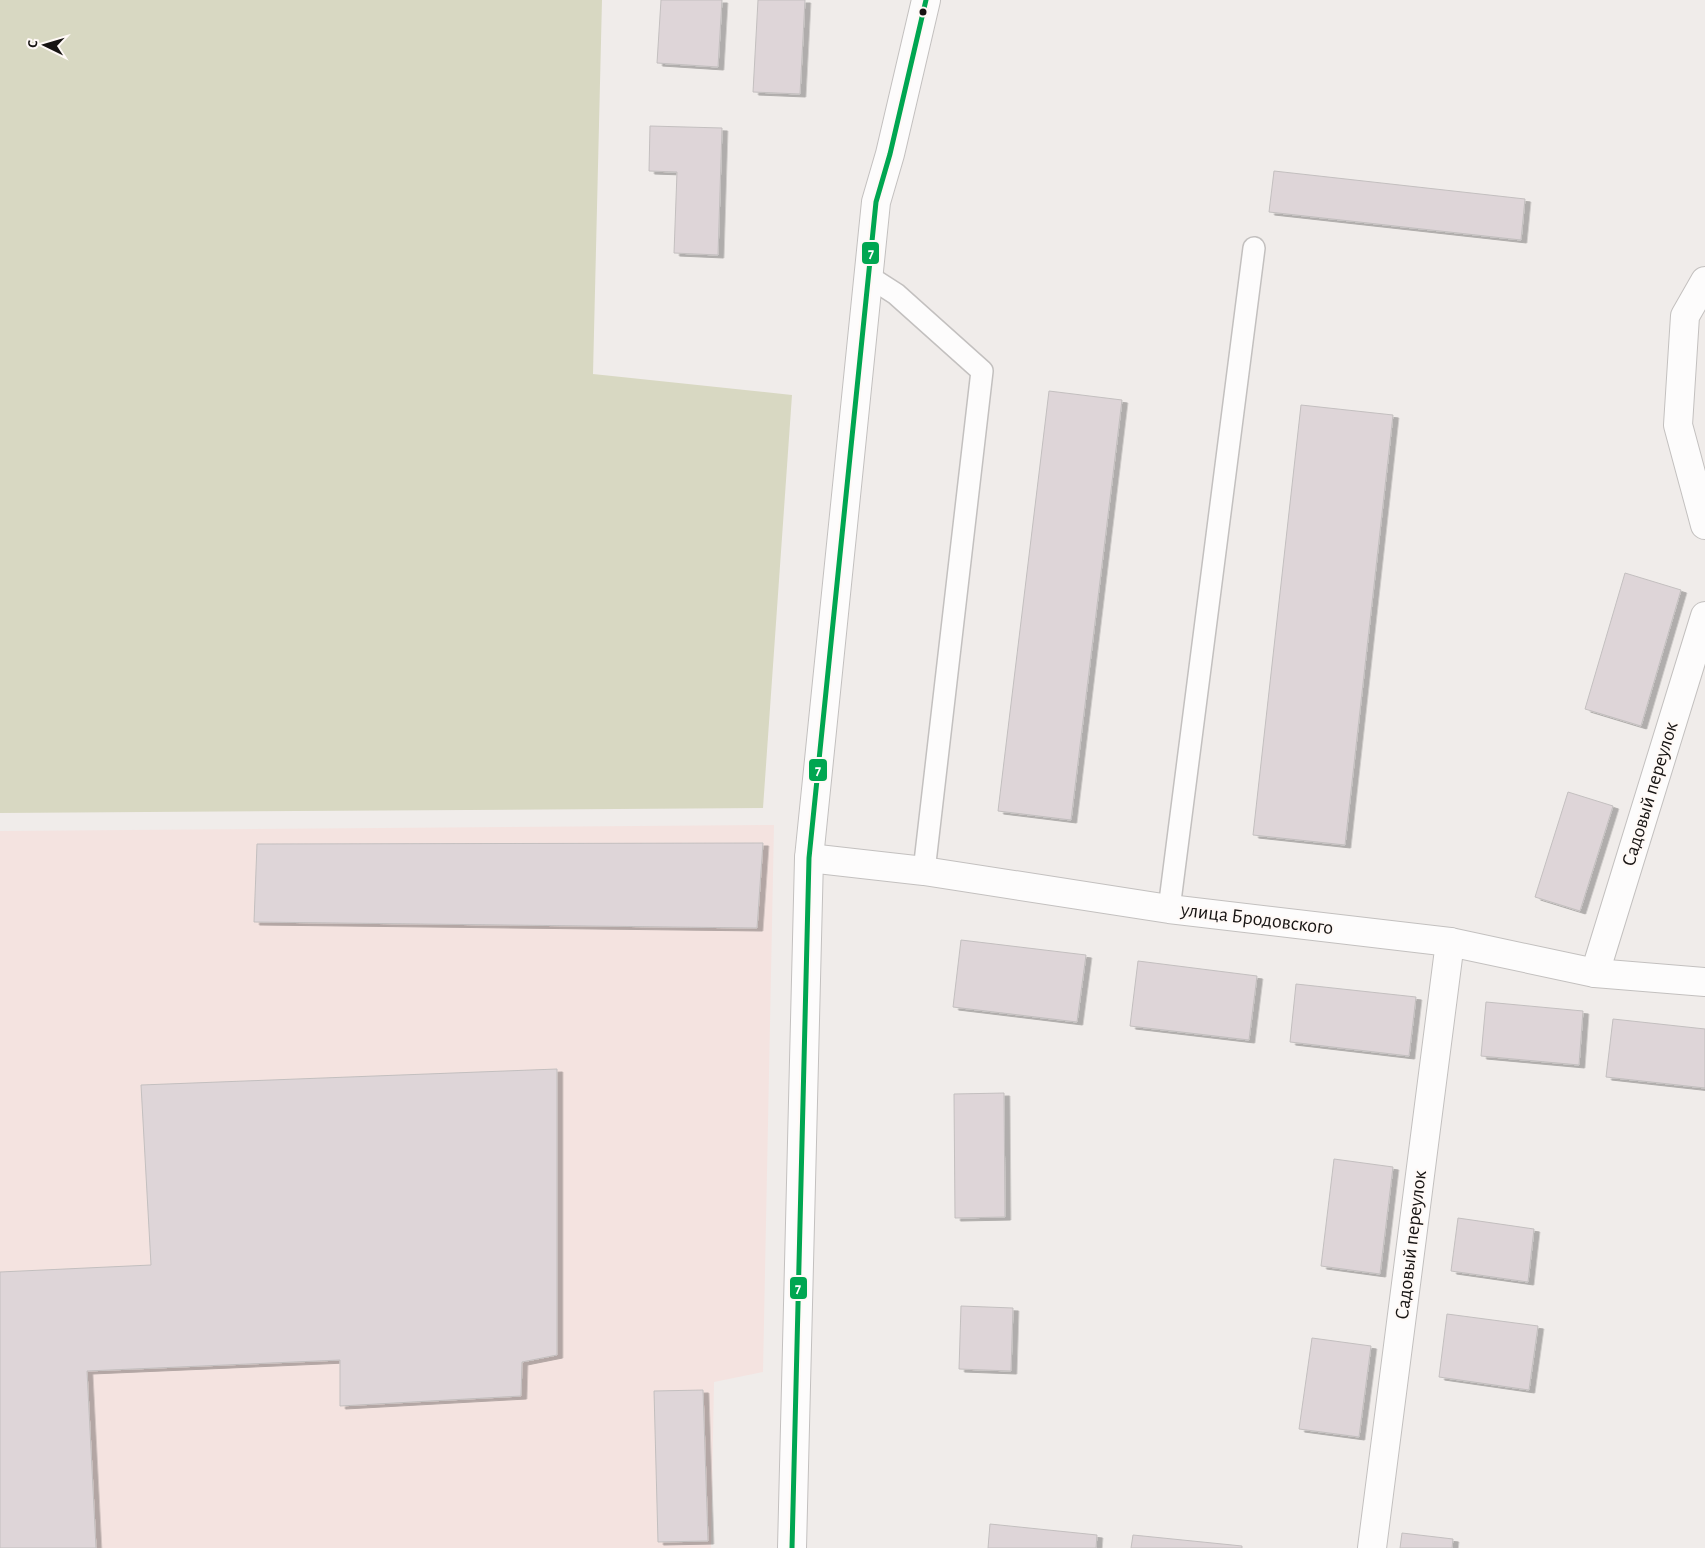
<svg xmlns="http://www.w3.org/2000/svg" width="1705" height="1548" viewBox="0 0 1705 1548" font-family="'Alegreya Sans',sans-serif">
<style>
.industrial{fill:#f4e3e0}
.green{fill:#d8d8c2}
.building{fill:#ded5d8;stroke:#c3bfbf;filter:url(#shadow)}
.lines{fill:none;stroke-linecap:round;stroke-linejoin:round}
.lane-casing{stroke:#c3c0bf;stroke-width:24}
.street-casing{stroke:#c3c0bf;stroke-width:30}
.lane{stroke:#fdfcfc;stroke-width:21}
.street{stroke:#fdfcfc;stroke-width:28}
.bus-1-casing{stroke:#fff9f6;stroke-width:9}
.bus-1{stroke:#00a651;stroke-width:5}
.bus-dot{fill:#171413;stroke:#fff9f6;stroke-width:2}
.labels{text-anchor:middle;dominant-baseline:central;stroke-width:4;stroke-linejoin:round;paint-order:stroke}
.street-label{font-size:20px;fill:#171413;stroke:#fff9f6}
.line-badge{stroke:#fff9f6;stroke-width:2}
.badge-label{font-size:14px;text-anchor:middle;font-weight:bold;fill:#fff}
</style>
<defs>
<filter id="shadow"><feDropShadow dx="5.5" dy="3" stdDeviation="0" flood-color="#0004"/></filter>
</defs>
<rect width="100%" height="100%" fill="#f0ecea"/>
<path class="industrial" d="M774 825 763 1372 714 1382 711 1548H0V831Z"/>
<path class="green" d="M0 0H602L593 374 792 395 763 808 0 813Z"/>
<g class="building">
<path d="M661 0H722L718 67 657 63Z"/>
<path d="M758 0H805L800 94 753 92Z"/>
<path d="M650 126 722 128 718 255 674 253 677 172 649 171Z"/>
<path d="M1274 171 1525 199 1521 240 1269 212Z"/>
<path d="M1049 391 1122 400 1071 820 998 811Z"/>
<path d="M1301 405 1393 415 1345 845 1253 835Z"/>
<path d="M1625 573 1681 590 1641 726 1585 709Z"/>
<path d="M1568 792 1613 806 1580 911 1535 897Z"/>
<path d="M763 843 757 928 254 922 257 844Z"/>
<path d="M961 940 1086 955 1077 1022 953 1007Z"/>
<path d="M1138 961 1257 976 1249 1040 1130 1026Z"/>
<path d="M1296 984 1416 997 1409 1056 1290 1042Z"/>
<path d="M1486 1002 1583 1011 1579 1065 1481 1056Z"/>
<path d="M1613 1019 1705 1029V1088L1606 1077Z"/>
<path d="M557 1069V1355L522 1362 521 1396 340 1406V1360L87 1371 96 1548H0V1272L151 1265 141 1085Z"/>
<path d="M1004 1093 1005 1217 955 1218 954 1094Z"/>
<path d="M1334 1159 1393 1167 1380 1274 1321 1266Z"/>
<path d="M1458 1218 1534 1229 1528 1282 1451 1271Z"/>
<path d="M961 1306 1013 1308 1011 1371 959 1369Z"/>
<path d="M1447 1314 1538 1326 1529 1390 1439 1377Z"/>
<path d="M1312 1338 1371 1346 1359 1437 1299 1429Z"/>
<path d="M703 1390 708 1541 658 1542 654 1391Z"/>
<path d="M990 1524 1097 1535 1096 1548H988Z"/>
<path d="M1402 1533 1453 1539 1452 1548H1400Z"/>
<path d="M1133 1535 1242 1546V1548H1131Z"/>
</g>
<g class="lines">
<g class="lane-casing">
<g id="lane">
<path d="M868 276 896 294 982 371 924 871"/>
<path d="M1169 909 1254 248"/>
</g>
</g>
<g class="street-casing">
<g id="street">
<path d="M1705 281 1685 316 1678 425 1705 525"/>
<path d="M809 858 924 871 1169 909 1450 942 1595 973 1705 982"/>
<path d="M1595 973 1705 616"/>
<path d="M792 1548 809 858 876 202 890 154 926 0"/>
<path d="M1372 1548 1450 942"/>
</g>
</g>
<use href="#lane" class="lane"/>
<use href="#street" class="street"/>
<g class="bus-1-casing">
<path id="bus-1" d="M792 1548 809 858 876 202 890 154 926 0"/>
</g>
<use href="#bus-1" class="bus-1"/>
</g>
<circle class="bus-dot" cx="923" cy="12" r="4.5"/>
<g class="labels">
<g class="street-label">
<text transform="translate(1650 794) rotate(-73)">Садовый переулок</text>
<text transform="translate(1257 919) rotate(7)">улица Бродовского</text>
<text transform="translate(1411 1245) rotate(-83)">Садовый переулок</text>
</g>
</g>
<g class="line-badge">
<rect x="861" y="241" width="19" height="24" rx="5" fill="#00a651"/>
<rect x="808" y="758" width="20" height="24" rx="5" fill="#00a651"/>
<rect x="789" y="1276" width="19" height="24" rx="5" fill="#00a651"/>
</g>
<g class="badge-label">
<text x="871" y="258">7</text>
<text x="818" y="775">7</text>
<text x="798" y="1293">7</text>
</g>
<g transform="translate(45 45) rotate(275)" stroke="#fff9f6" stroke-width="4" paint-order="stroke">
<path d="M0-4L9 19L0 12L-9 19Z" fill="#171413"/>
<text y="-8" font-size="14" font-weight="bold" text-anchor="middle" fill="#171413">С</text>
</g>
</svg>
